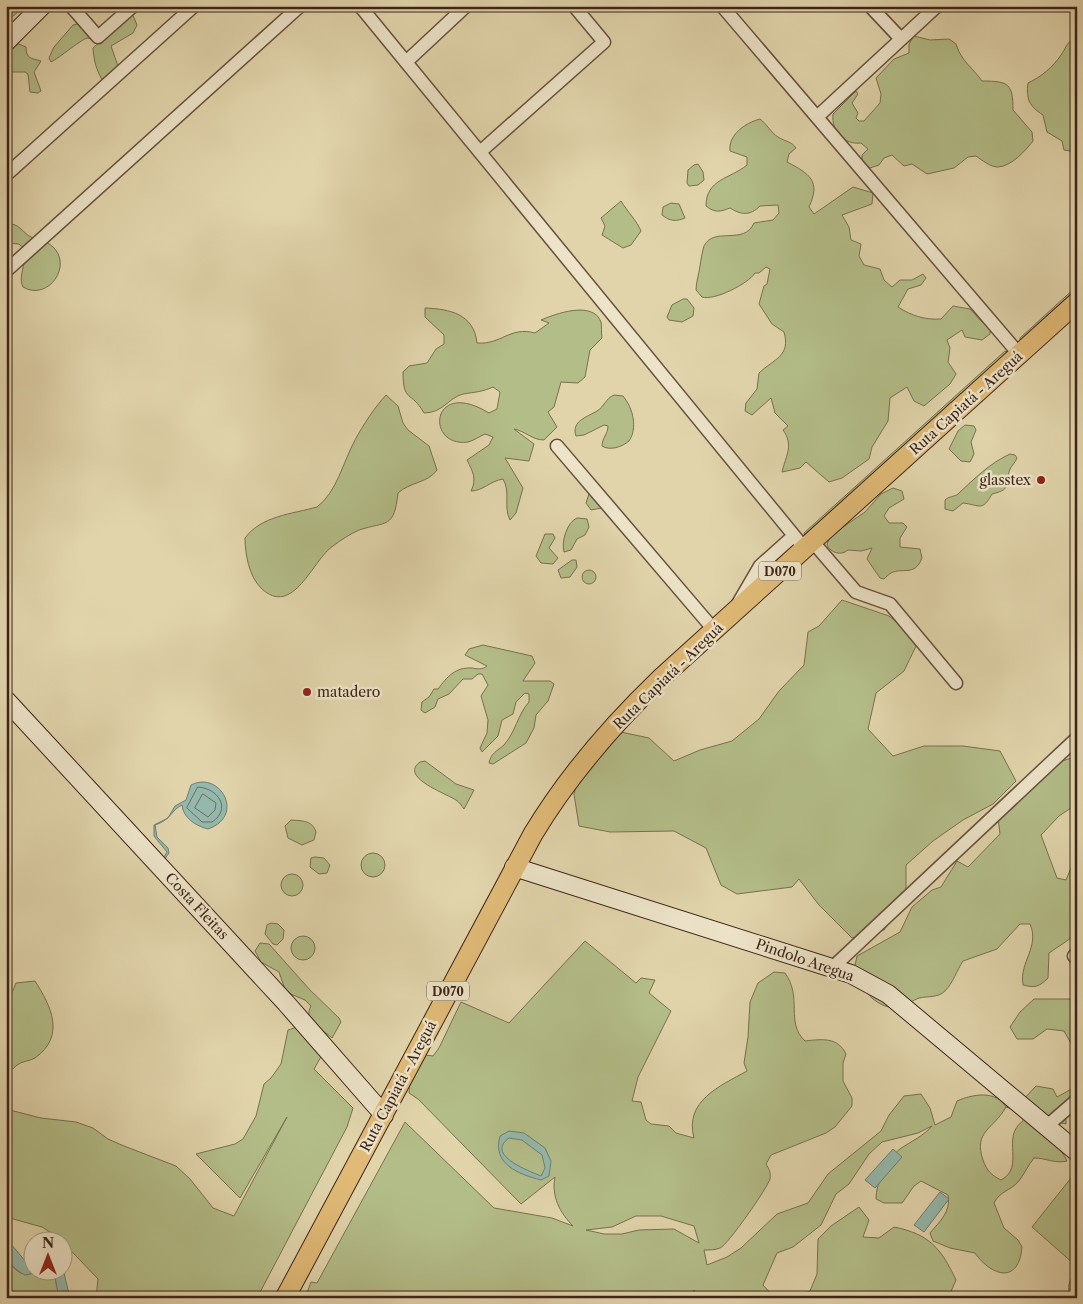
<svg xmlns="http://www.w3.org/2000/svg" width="1083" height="1304" viewBox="0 0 1083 1304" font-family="'Libre Caslon Text',serif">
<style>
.green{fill:#b3bd88;stroke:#787050;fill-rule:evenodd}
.water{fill:#94b8ab;stroke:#717d70;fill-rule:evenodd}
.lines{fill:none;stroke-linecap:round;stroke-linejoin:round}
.shore{stroke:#686e62;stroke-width:1}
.minor-casing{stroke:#66503d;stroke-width:15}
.secondary-casing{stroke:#3d2418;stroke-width:20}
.primary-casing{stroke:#3d2418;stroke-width:21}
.minor{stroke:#ece3c8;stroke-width:12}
.secondary{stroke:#ece3c8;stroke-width:18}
.primary{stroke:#e0ba76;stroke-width:19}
.poi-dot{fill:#8f2418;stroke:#ece3c8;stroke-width:2}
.labels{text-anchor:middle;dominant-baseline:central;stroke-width:5;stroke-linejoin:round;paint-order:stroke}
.shield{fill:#ece3c8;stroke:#725d4d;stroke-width:1}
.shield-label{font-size:12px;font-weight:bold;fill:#3d2418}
.street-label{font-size:14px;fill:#3d2418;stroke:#ece3c8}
.poi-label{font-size:14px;fill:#3d2418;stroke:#ece3c8;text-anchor:end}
</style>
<rect width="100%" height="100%" fill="#e1d4ab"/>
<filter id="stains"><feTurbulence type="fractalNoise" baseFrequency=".004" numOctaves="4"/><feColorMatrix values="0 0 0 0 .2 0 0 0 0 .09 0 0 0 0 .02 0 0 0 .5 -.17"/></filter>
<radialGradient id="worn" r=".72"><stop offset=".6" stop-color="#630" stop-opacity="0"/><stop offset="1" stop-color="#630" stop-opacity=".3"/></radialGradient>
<g class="green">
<path d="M6 6H25L6 22Z"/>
<path d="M132 13 137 25 133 33 111 46 119 69 102 80C96 68 94 62 93 48Z"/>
<path d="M77 24 95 41C93 40 90 38 88 38 84 37 58 59 51 62L49 58 54 47 73 25Z"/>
<path d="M914 36 930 40 949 39 956 44C961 61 973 68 982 81 1009 81 1013 84 1013 110L1032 132 1033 141C1025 151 1012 166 998 167 990 167 982 160 976 156L968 157 954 168 927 174 912 164 904 166 892 155 884 158 879 165 870 168 862 164V155L868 149 861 143C845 145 831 132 833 114L856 91 858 94 852 103 858 113 856 118 859 121H864L880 103 881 94 876 78 894 59 909 53V44Z"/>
<path d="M1073 39H1077V152L1064 150 1062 141 1047 132 1043 115C1029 106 1026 99 1028 83 1041 77 1053 67 1061 55 1066 48 1066 44 1073 39Z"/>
<path d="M19 44 26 47C26 59 31 58 41 61L34 72 41 91 38 93 30 92 28 74 25 72H6C6 60 6 49 19 44Z"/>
<path d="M760 119C767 124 771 133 778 137 786 142 791 141 796 148L789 154 787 162C810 174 821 181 809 207L814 214 853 187 873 193 872 204 842 215 849 227 851 240 861 244 859 256 864 265 880 269 884 280 892 287 900 280H912L923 274 926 278 921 285 908 289 898 307C912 316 925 320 941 319L953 306 970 309 982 322 991 326 990 334 982 340 965 337 962 330 947 340 950 348 948 362 956 374 950 384 924 406 914 401 907 387 890 398 888 421 872 447 869 459 842 478 829 482 806 462 800 468 782 472C786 455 794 445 783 430L788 426 775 413 771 398 752 415 745 411 746 403 757 389 759 373C774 359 791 356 784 332L772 324 759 304 764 286 767 284 770 269 766 267 759 273H755C748 284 714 301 702 297L696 290C696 282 699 274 700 266 701 260 702 252 704 246 714 226 744 246 754 223L773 220 779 213 778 205 760 206C750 216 741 215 730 208 720 212 715 213 706 206 706 179 730 179 747 165V157L730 151C728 135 745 123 760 119Z"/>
<path d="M698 164 703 172 704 180 698 185 689 186 687 183 688 170 694 165Z"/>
<path d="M621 201C627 211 637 221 641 231L631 245 623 248 602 235 605 226 601 218Z"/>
<path d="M671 203 679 204 685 218C675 222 670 221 662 215L663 207Z"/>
<path d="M12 224C21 226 23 233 31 237 38 240 46 241 52 246 74 265 48 302 23 287 16 273 33 257 19 244L6 243V225Z"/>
<path d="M1077 286V292L1020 341V338Z"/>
<path d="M683 299H687L694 308 693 316 682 322 669 320 667 317 672 305Z"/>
<path d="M425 308C450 309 474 314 477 343 501 345 510 326 535 333L549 323 541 320C555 314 593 300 601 322 602 326 601 333 602 338L590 350 585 377 578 383 561 382 554 407 548 412 557 427 544 440C532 440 525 431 514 429L534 444 529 461 505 458 523 488 516 513 510 520C503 506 511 492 503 479 490 481 483 491 471 491 477 479 473 472 467 460L489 445 493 437 485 434C480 436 473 441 468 442 425 448 430 377 489 413L497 409 500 392 493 387C482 392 475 392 463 394 448 398 443 413 424 413 411 390 403 403 403 372L409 366 427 363 436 349 444 344V335L425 317Z"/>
<path d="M1005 351 1008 352 805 537 804 533Z"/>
<path d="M386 395 398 406 403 423 408 430 429 446 437 470C428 483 410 482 398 493 394 529 387 521 359 530 350 534 341 540 333 546 313 559 293 619 261 588 249 576 245 554 245 538 261 516 292 514 317 507 337 492 343 462 355 440 363 425 375 407 386 395Z"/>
<path d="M614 395 623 396C633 408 638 428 629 441 622 447 610 451 602 446 602 438 608 434 608 426L604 425 584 435 576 436C571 421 587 417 597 411 604 407 606 398 614 395Z"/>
<path d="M965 425 974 426 976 430 971 442 974 454 970 462 961 461 949 449 958 431Z"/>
<path d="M1010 454 1015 455 1017 458C1015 463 1012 465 1010 469 1004 483 1014 489 992 494 982 512 980 505 963 503L953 511 945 509V500C949 496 954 497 958 494 974 479 990 463 1010 454Z"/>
<path d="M893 488 902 491 904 499 889 508 884 516 889 523H903L907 527 900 538V547L920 549 922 558C915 577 902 567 891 573 888 575 886 577 884 579L880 578 867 559 872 548 861 551 848 550C841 556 831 553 827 545L830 536 865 512 881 494Z"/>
<path d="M590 491C603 493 610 500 618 510L617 514 610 517 607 514V507L591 510 586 503Z"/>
<path d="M577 518 587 519 589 527 585 535 577 539 571 550 564 552C561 542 567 522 577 518Z"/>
<path d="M545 534H553L555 538 549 548 558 558 553 564 541 563 536 556Z"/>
<path d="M572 560H576L577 567 570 577 561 578 558 570Z"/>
<circle cx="589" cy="577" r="7"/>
<path d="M842 600 889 616 919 640 904 671 876 693 868 729 893 756 924 746H963L1000 751 1016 781 993 804 963 820 933 841 906 865V900L884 930 852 938 819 905 799 879 792 887 737 894 721 885 706 848 674 831 610 832 579 826 574 794 582 762 616 731 649 738 674 761 700 750 732 741 759 719 779 691 804 665 808 632 819 626Z"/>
<path d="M483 645 532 656 535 663 523 681H550L554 684 548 701 536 715 534 728 526 743 493 764 489 763C491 753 497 751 504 745 515 733 518 714 529 702V694L525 693 516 702 513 714 502 720 498 736 482 752 480 748 487 733 488 720 481 696 488 685 482 674H478L472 679H463L449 694 438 699 435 707 425 713 421 710 422 702 429 697 434 689H438C447 677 455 667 472 668 478 669 482 670 487 666L465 655 469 649Z"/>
<path d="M1077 756V804L1059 816 1041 835 1057 878 1066 880 1077 854V934L1049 953 1048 978C1039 987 1035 988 1023 985 1019 962 1040 947 1030 924H1020L997 949 963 961C957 970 953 983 945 991 938 998 928 996 919 998 912 1000 908 1006 902 1007 879 1012 864 991 853 975L857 956 900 932 912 907 932 890 941 887 957 861 968 867 1000 834 998 817 1048 766Z"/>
<path d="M425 761 456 784 474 790 464 809C462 806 459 802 456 800 445 793 399 777 420 762Z"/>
<path d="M291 820C302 821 312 820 316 832L314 840 302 845 288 838 285 826Z"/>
<circle cx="373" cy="865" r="12"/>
<path d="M315 857 324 858 330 865 327 873 319 874 310 867 311 858Z"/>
<circle cx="292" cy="885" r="11"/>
<path d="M271 923 278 924 284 930 283 939 277 945 273 944 265 934 267 925Z"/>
<circle cx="303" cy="948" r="12"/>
<path d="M585 941 636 983 641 978 655 980 649 993 671 1011 638 1077 632 1101 641 1102 646 1120 651 1124 669 1126 676 1133 694 1138C684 1101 720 1086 747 1071L744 1063 748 1037 750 1002 758 983 774 972 785 973C803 998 785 1022 805 1041 822 1039 838 1037 846 1054L843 1063V1081L852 1098V1106L835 1127 826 1133 771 1155 766 1164C769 1169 771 1172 770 1179 768 1187 727 1246 720 1248 716 1250 709 1250 704 1250L707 1265 727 1257 741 1248 777 1214 808 1203 828 1174 881 1131 889 1115 904 1096 921 1094 930 1108 935 1125 951 1117 957 1101C973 1094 996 1090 1006 1107L1022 1101 1036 1086 1053 1089 1057 1097 1077 1086V1101L1066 1107V1124L1050 1120 1039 1127C1048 1139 1062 1149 1067 1161 1054 1164 1047 1158 1034 1158 1028 1165 1024 1175 1018 1182 1010 1191 1000 1191 994 1203L1004 1228 1018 1240 1022 1247C1019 1284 992 1277 975 1253L950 1248 933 1241 930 1233C940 1221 951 1212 948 1195L921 1181 914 1186 902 1203H884L876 1199C876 1183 887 1158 900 1149 910 1142 925 1135 932 1126L918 1133 882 1142 869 1154 849 1184 836 1194 821 1225 793 1247 777 1253 763 1285 774 1297H793L810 1291 817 1274 818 1239 831 1226 859 1207 869 1220 863 1237 879 1238 894 1227C929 1234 941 1248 956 1280L949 1296 945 1298H696L694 1290 691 1298H305L311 1282 317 1283 405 1122 494 1208 552 1218 573 1226C560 1213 551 1196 555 1177L521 1204 418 1099 409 1093C409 1078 418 1068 425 1055L433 1056 439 1048 461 1002 509 1023ZM1006 1107 1024 1113 1023 1121C1000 1137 1026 1167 1001 1180 991 1175 987 1171 983 1160 973 1131 994 1129 1006 1107ZM636 1216H661L694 1226 699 1243 674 1229 639 1230 622 1234H604L586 1230 612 1227Z"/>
<path d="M260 943 269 944 310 990 339 1018 341 1022 332 1038C324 1030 302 1021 311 1006L305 1000 286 992 279 972 261 962 255 951Z"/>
<path d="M35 981C51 1006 66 1036 35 1058 30 1061 22 1061 17 1065 13 1068 10 1073 6 1077L7 1005 16 983Z"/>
<path d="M1034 999H1077V1045H1072L1064 1031 1047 1029 1033 1039H1017L1010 1027 1020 1012Z"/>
<path d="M297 1027 326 1048 314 1069 353 1108 347 1127 257 1298H96L98 1279 58 1237 42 1227 6 1217V1109L41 1118 76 1122 93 1128 108 1139 124 1146 176 1166 190 1179 213 1208 234 1216 287 1117 240 1198 196 1154 235 1144 243 1139 256 1116 264 1084 271 1078 281 1064 288 1030Z"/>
<path d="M1075 1173 1077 1298H1071C1067 1287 1068 1282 1075 1273L1074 1264 1032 1227Z"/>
<path d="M6 1258C23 1282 26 1272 50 1272L55 1277 59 1298H6Z"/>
</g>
<g class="water">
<path d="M14 695 164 857 167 852 154 836V825L168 818 175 806 186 800 191 785C220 770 246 816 208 829 196 826 183 818 182 805 171 810 171 820 155 825L157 837 168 848 169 853 164 860 12 697Z"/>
<path d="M509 1131 524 1133 545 1148 551 1161 549 1176 541 1180C518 1174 492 1164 500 1136ZM509 1138 522 1140 542 1155 545 1168 541 1176C529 1171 485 1155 509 1138Z"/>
<path d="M893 1149 902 1157 875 1188 865 1180Z"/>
<path d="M940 1192 949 1199 924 1232 914 1225Z"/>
<path d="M6 1238 26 1262 32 1261V1272H40L25 1275C8 1266 6 1257 6 1238Z"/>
<path d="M63 1269 70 1298H59L55 1277 50 1272H62Z"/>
</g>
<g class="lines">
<g class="shore">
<path d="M198 787C218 788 232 809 212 822H202L187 808Z"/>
<path d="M203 794 216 803 215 810 208 817 195 808Z"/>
</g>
<g class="minor-casing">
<g id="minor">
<path d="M71 6 98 37 133 6"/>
<path d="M360 6 805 549"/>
<path d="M722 6 1019 354"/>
<path d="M870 6 901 39"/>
<path d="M406 62 466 6"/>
<path d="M817 117 937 6"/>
<path d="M480 152 604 42 574 6"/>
<path d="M6 175 194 6"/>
<path d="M6 271 300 6"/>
<path d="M557 446 715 631"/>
<path d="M813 542 856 592 890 604 956 683"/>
<path d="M739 602 760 566 789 540"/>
<path d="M1077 953 1074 956 1077 959"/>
<path d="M833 967 1077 738"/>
<path d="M1047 1126 1077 1100"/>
</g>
</g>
<g class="secondary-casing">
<g id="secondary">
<path d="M6 42 42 6"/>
<path d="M6 700 286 1003 384 1115"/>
<path d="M514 867 851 974 888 994 1077 1152"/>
</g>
</g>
<g class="primary-casing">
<path id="primary" d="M285 1298 533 834C568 776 612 725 661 678L1077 302"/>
</g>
<use href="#minor" class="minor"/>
<use href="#secondary" class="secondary"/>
<use href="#primary" class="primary"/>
</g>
<g class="poi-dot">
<circle cx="1041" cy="480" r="5"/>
<circle cx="307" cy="692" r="5"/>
</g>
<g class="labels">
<g class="shield">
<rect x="759" y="561.5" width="42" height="19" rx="4"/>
<rect x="427" y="981.5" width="42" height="19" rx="4"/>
</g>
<g class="shield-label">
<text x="780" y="571">D070</text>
<text x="448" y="991">D070</text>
</g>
<g class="street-label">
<text transform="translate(966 403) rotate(-42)">Ruta Capiatá - Areguá</text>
<text transform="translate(668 676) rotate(-44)">Ruta Capiatá - Areguá</text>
<text transform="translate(197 906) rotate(47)">Costa Fleitas</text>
<text transform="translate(805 960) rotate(19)">Pindolo Aregua</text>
<text transform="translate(398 1086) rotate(-62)">Ruta Capiatá - Areguá</text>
</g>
<g class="poi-label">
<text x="1031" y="480">glasstex</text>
<text x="317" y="692" text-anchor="start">matadero</text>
</g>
</g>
<rect width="1083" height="1304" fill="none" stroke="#e1d4ab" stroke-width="25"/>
<rect x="8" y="8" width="1068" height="1289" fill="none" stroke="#3d2418" stroke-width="2.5"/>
<rect x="12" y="12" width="1058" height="1279" fill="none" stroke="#3d2418"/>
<g transform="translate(48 1256)"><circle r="24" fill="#ece3c8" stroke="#a69782"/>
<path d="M0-4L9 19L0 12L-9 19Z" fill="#8f2418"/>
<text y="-8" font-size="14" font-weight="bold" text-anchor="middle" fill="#3d2418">N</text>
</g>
<rect width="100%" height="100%" filter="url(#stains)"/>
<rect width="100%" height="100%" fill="url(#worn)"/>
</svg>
